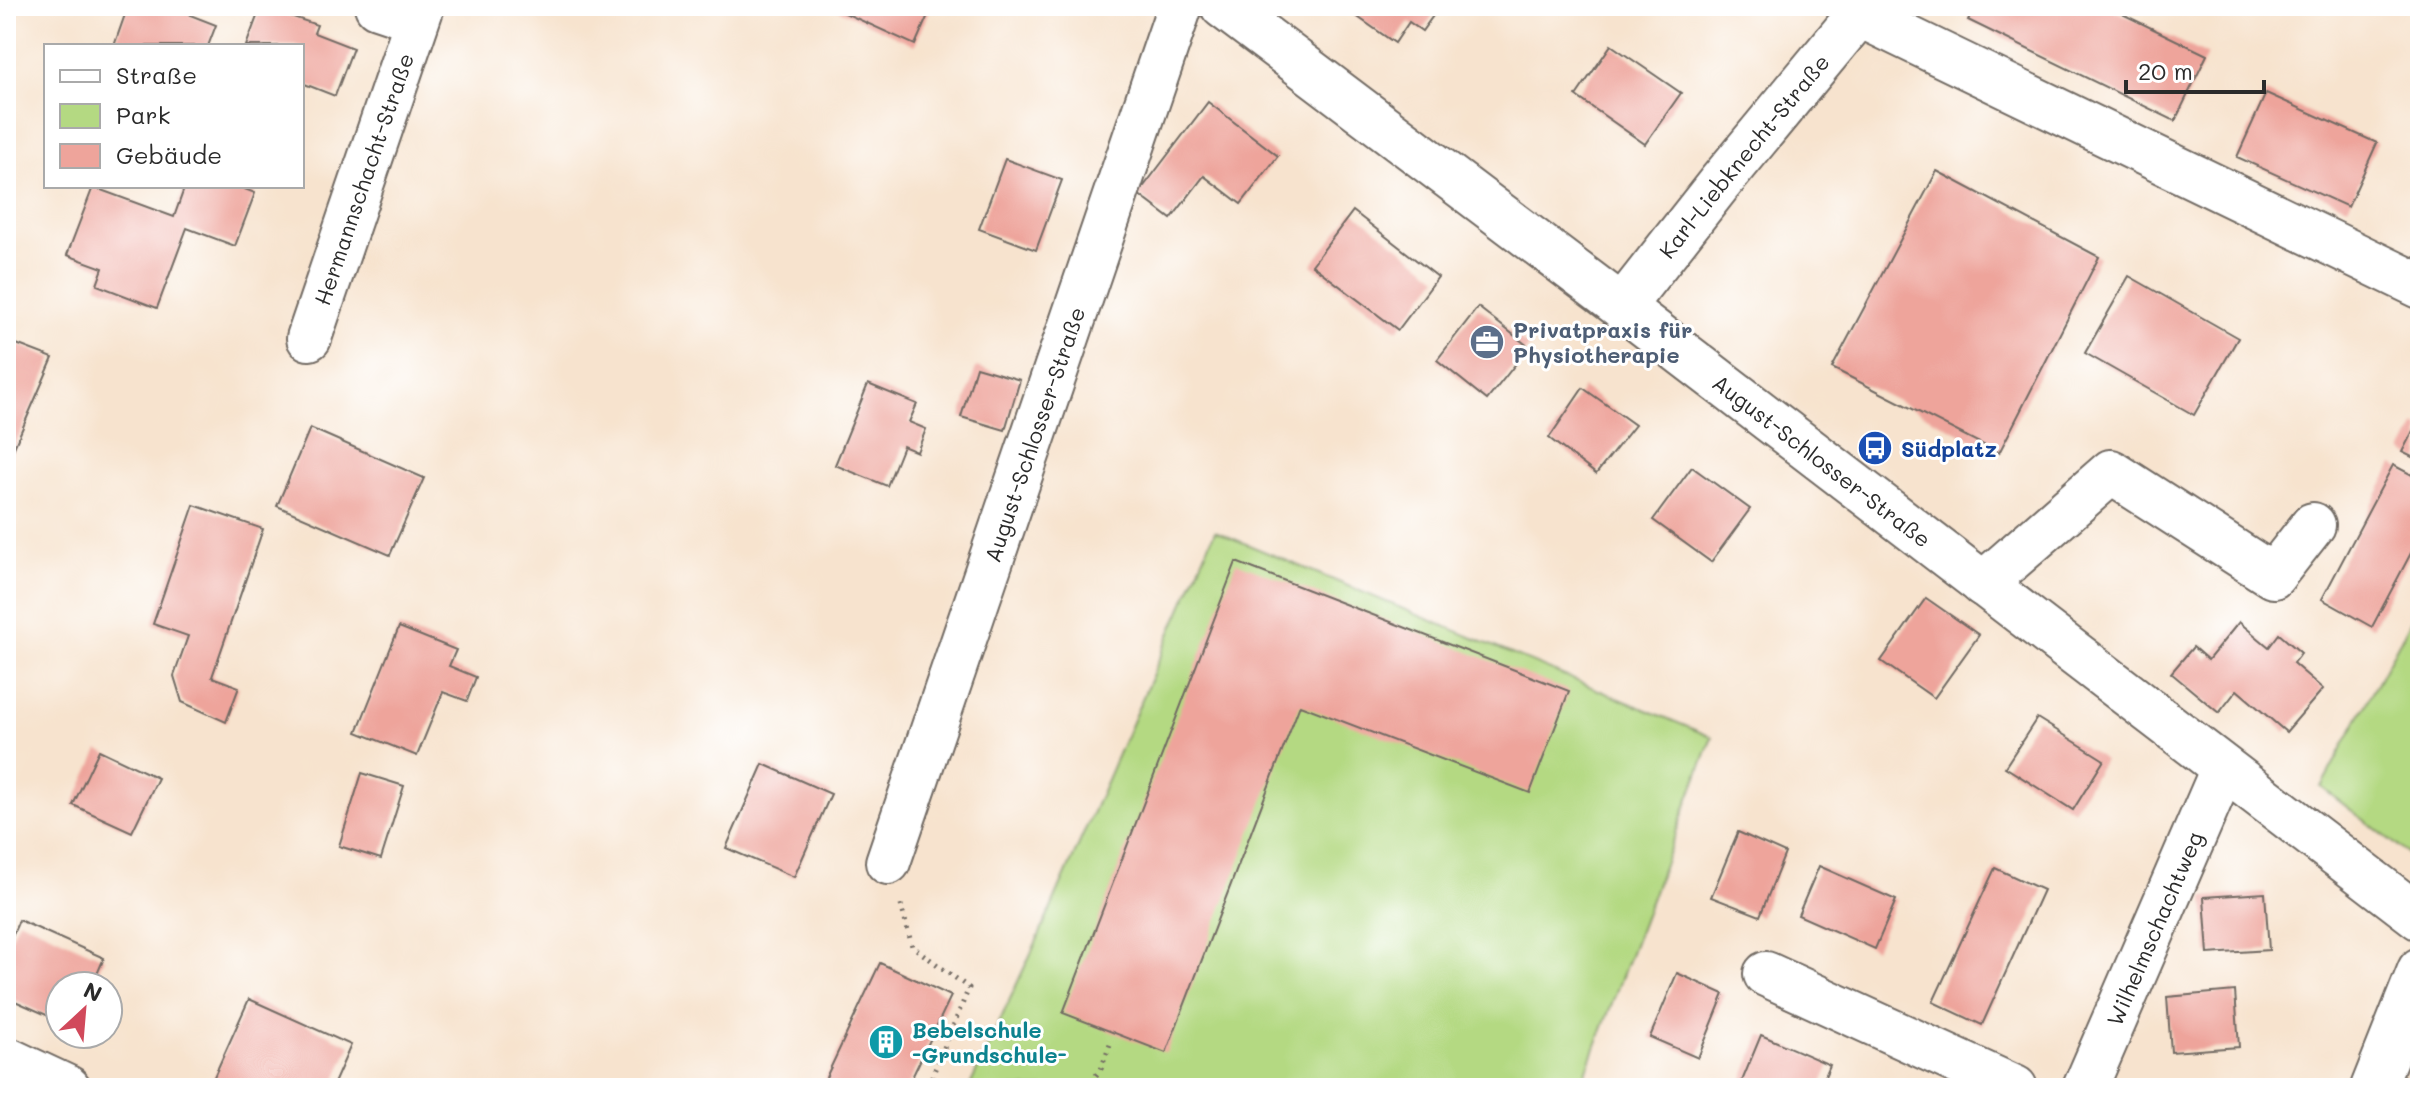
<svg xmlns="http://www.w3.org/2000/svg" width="2426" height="1094" viewBox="0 0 2426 1094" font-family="Mali,sans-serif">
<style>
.green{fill:#b4d982;stroke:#708256;stroke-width:2}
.building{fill:#eea49b}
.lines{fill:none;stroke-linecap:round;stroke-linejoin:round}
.minor-casing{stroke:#726b64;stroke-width:48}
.path{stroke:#726b64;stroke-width:5;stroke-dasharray:2 6;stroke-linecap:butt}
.minor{stroke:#fff;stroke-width:44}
.labels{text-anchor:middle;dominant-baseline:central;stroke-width:6;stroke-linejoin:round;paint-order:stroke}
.street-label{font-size:22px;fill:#2b2b2b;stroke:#fff}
.service-label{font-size:22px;font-weight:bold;fill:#4e5e75;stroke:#fff;text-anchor:start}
.transit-label{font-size:22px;font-weight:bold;fill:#164399;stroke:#fff;text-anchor:start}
.culture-label{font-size:22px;font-weight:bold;fill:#0d838f;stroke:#fff;text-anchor:start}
</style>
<rect width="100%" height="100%" fill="#fff"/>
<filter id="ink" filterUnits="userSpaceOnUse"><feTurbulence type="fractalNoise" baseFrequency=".0125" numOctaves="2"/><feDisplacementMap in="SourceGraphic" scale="16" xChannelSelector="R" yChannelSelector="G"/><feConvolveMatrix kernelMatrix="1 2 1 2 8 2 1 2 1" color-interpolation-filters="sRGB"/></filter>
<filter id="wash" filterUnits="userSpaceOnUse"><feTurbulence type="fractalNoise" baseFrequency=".006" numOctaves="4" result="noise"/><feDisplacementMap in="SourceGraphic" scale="32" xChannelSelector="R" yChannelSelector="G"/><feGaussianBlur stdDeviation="1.8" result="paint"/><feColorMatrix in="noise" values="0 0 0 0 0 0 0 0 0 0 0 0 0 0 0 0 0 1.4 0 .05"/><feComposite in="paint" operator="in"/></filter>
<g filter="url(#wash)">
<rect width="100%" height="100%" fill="#f7e3ce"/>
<g class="green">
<path d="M1215 531 1712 737 1580 1088H969L1039 936Z"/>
<path d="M2420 604V863L2321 787Z"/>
</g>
<g id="blocks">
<g class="building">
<path d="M128 6H193L190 15 216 25 208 46H114Z"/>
<path d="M261 6 317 25 314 33 353 48 335 96 302 83V46H246Z"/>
<path d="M837 6H932L915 45 836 9Z"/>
<path d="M1342 6H1440L1422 31 1409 22 1395 43Z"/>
<path d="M1975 6H2106L2207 55 2175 121 1968 20Z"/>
<path d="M1611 45 1681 93 1645 144 1576 96Z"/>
<path d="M2266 93 2377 143 2348 207 2237 157Z"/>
<path d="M1208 102 1278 156 1241 204 1204 176 1171 219 1138 194Z"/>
<path d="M1005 159 1062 180 1036 250 979 229Z"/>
<path d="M1937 171 2099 257 1999 453 1832 368Z"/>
<path d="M185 186H237L255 193 235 246 187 228 157 308 97 285 103 268 67 255 93 187 174 217Z"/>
<path d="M1353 211 1438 277 1398 330 1312 265Z"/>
<path d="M2129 276 2238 338 2194 415 2085 353Z"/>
<path d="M1478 307 1529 347 1487 400 1437 360Z"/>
<path d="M6 340 53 358 6 466Z"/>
<path d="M976 367 1020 380 1005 430 961 417Z"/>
<path d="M868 384 917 404 909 422 926 429 917 452 903 446 887 486 835 465Z"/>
<path d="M1583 388 1635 425 1596 474 1549 438Z"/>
<path d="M2416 425 2420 428V461L2402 452Z"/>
<path d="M310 428 424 478 390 555 277 506Z"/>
<path d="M2393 465 2420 479V536L2372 627 2322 599Z"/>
<path d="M1692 467 1750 509 1711 562 1653 520Z"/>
<path d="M194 505 263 529 212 677 239 687 226 722 182 702 174 676 188 636 153 624Z"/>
<path d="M1236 562 1569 691 1530 793 1300 705 1166 1053 1063 1013Z"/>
<path d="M1926 598 1979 635 1934 698 1881 661Z"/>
<path d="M2239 622 2269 647 2279 634 2301 653 2293 663 2323 689 2286 732 2237 690 2219 713 2171 673 2193 647 2208 660Z"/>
<path d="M399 627 456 650 449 666 476 677 467 701 443 692 417 756 357 732Z"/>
<path d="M2037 718 2104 760 2073 810 2005 767Z"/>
<path d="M99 750 158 778 132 832 73 805Z"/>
<path d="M763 764 831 794 794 877 726 848Z"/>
<path d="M362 773 404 786 381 859 339 846Z"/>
<path d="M1738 832 1785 853 1760 916 1711 897Z"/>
<path d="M1819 866 1896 900 1875 949 1798 915Z"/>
<path d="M1995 868 2043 890 1982 1025 1933 1002Z"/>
<path d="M2265 893 2269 950 2208 954 2204 897Z"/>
<path d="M19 920 104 958 92 986H60V1021L6 997V950Z"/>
<path d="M880 963 951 996 907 1088H821Z"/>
<path d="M1677 973 1724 994 1698 1058 1650 1037Z"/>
<path d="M2235 991 2239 1047 2171 1052 2167 997Z"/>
<path d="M249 999 351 1045 332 1088H231L213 1079Z"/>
<path d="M1761 1035 1830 1065 1820 1088H1756L1742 1081Z"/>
<path d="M2195 1083V1088H2134V1084Z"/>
</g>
</g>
</g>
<g filter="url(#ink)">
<use href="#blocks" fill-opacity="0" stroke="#726b64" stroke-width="2"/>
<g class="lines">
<g class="minor-casing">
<g id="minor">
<path d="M377 6 416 19"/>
<path id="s1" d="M1223 6 1622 307 2420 918"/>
<path d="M1860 15 2420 286"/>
<path id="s2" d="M1622 307 1718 185 1866 6"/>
<path id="s3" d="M309 338 422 6"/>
<path d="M1983 584 2111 472 2273 576 2313 525"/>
<path id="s4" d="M888 862 1180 6"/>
<path d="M1766 974 2015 1088"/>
<path d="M6 1059 68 1088"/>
<path id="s5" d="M2085 1088 2223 769"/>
<path d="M2373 1088 2420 970"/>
</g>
</g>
<g class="path">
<path d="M901 905 912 946 969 988 927 1088"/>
<path d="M1086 1088 1101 1069 1111 1042"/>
</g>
<use href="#minor" class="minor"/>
</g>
</g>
<defs>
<g id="office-disc" transform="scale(1.8)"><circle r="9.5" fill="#5c6f8a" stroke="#fff"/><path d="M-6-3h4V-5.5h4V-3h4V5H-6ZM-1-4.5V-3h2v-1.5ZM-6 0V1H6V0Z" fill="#fff"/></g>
<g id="bus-disc" transform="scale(1.8)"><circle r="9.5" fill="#1a4fb4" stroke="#fff"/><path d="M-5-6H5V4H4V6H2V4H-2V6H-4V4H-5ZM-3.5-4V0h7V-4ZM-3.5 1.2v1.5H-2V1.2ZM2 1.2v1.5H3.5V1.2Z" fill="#fff"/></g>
<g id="building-disc" transform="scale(1.8)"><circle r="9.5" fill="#0f9aa8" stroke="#fff"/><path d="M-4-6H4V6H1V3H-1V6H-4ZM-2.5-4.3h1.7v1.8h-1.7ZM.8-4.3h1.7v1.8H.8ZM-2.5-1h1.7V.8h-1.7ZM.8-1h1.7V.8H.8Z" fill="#fff"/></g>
</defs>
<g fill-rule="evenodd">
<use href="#office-disc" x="1487" y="342"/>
<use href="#bus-disc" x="1875" y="448"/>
<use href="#building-disc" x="886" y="1042"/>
</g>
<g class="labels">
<g class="street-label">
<text stroke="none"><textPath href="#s2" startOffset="194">Karl-Liebknecht-Straße</textPath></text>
<text stroke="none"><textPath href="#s3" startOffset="168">Hermannschacht-Straße</textPath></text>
<text stroke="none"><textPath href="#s4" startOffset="452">August-Schlosser-Straße</textPath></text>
<text stroke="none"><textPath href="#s1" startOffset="752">August-Schlosser-Straße</textPath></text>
<text stroke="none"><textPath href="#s5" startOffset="174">Wilhelmschachtweg</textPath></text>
</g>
<g class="service-label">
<text x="1513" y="329">Privatpraxis für<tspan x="1513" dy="25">Physiotherapie</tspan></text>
</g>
<g class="transit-label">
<text x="1901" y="448">Südplatz</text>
</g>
<g class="culture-label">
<text x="912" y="1029">Bebelschule<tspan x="912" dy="25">-Grundschule-</tspan></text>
</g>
</g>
<rect width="2426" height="1094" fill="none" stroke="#fff" stroke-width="32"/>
<rect x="44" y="44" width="260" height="144" fill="#ffffff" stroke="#aaaaaa" stroke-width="2"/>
<rect x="60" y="70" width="40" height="12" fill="#ffffff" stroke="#aaaaaa" stroke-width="2"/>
<text x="116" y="84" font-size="24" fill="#2b2b2b">Straße</text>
<rect x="60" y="104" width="40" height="24" fill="#b4d982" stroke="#aaaaaa" stroke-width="2"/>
<text x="116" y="124" font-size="24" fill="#2b2b2b">Park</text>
<rect x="60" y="144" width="40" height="24" fill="#eea49b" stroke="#aaaaaa" stroke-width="2"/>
<text x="116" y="164" font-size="24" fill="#2b2b2b">Gebäude</text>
<g transform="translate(84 1010) rotate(26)"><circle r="38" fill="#ffffff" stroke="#aaaaaa" stroke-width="2"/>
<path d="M0-6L14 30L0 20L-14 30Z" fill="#d1495b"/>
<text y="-12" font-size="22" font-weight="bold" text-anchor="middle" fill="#2b2b2b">N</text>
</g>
<path d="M2126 80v12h138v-12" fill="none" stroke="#2b2b2b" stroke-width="4"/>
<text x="2138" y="80" font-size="24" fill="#2b2b2b" stroke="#ffffff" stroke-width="6" paint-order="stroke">20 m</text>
</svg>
